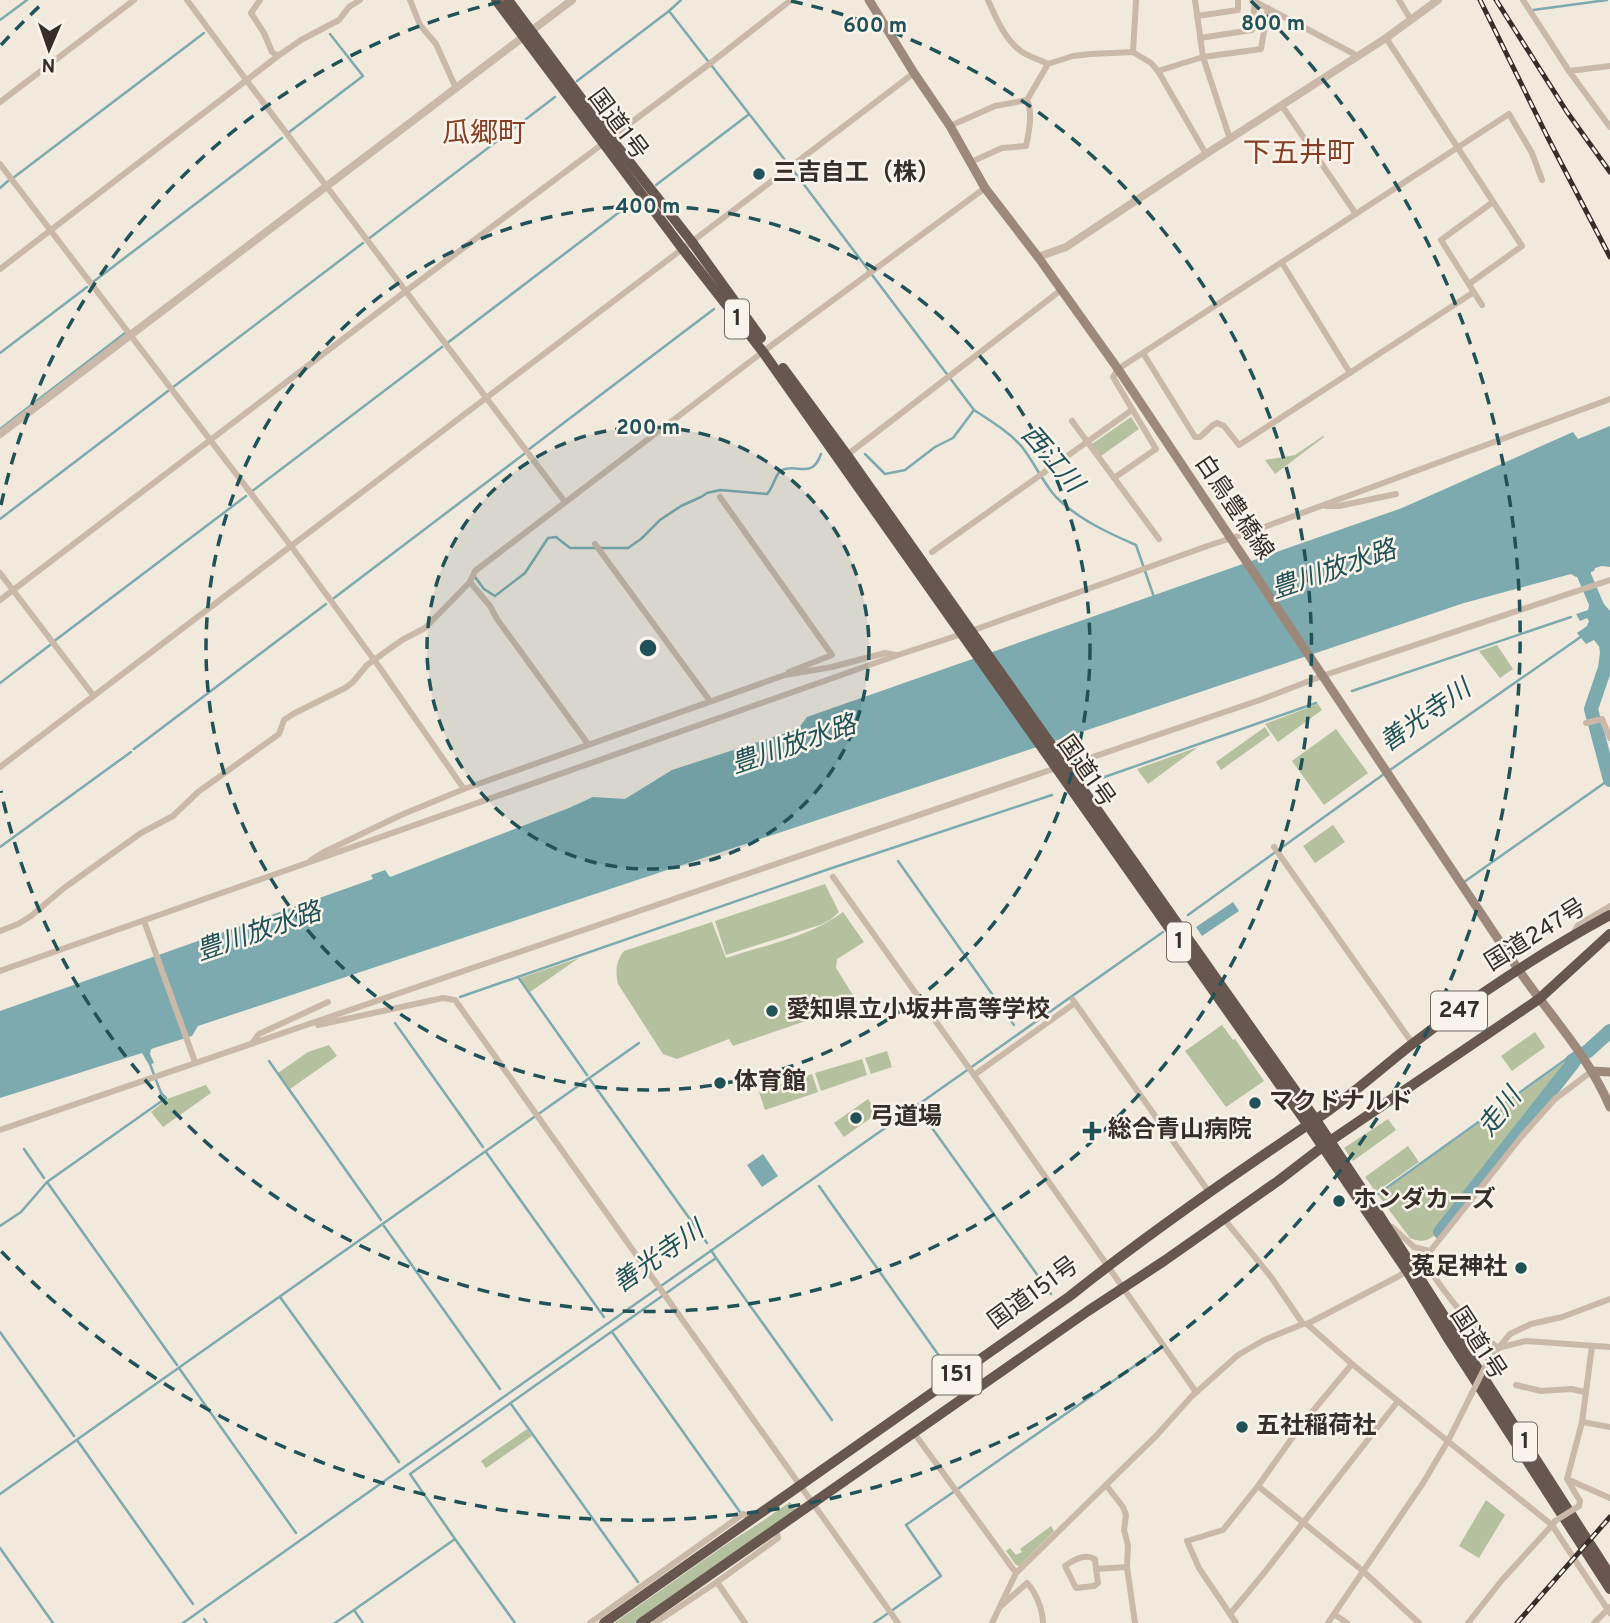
<svg xmlns="http://www.w3.org/2000/svg" width="1610" height="1623" viewBox="0 0 1610 1623" font-family="Overpass,'Noto Sans JP',sans-serif">
<style>
.green{fill:#b4c09e}
.water{fill:#7daaae}
.lines{fill:none;stroke-linecap:round;stroke-linejoin:round}
.stream{stroke:#7daaae;stroke-width:2.5}
.river{stroke:#7daaae;stroke-width:14}
.minor{stroke:#cab9a9;stroke-width:6}
.tertiary{stroke:#cab9a9;stroke-width:8}
.secondary{stroke:#9d897b;stroke-width:9}
.trunk{stroke:#68574e;stroke-width:10}
.rail-casing{stroke:#372e29;stroke-width:5}
.rail{stroke:#f9f3ea;stroke-width:2.5;stroke-dasharray:8;stroke-linecap:butt}
.minor-bridge{stroke:#cab9a9;stroke-width:6}
.ring{fill:none;stroke:#205258;stroke-width:3.5;stroke-dasharray:12 9}
.poi-dot{fill:#205258;stroke:#f9f3ea;stroke-width:2.5}
.labels{text-anchor:middle;dominant-baseline:central;stroke-width:5;stroke-linejoin:round;paint-order:stroke}
.shield{fill:#f9f3ea;stroke:#716963;stroke-width:2}
.shield-label{font-size:23px;font-weight:bold;fill:#372e29}
.street-label{font-size:24px;fill:#372e29;stroke:#f9f3ea}
.poi-label{font-size:24px;font-weight:bold;fill:#372e29;stroke:#f9f3ea;text-anchor:start}
.water-label{font-size:26px;font-style:italic;fill:#205258;stroke:#f9f3ea}
.quarter-label{font-size:28px;fill:#843e24;stroke:#f9f3ea}
.centre{fill:#205258;stroke:#f9f3ea;stroke-width:3.5}
.ring-label{font-size:21px;text-anchor:middle;font-weight:bold;fill:#205258;stroke:#f9f3ea;stroke-width:5;stroke-linejoin:round;paint-order:stroke}
</style>
<rect width="100%" height="100%" fill="#f2e9dd"/>
<g class="green">
<path d="M1131 417 1139 429 1101 456 1092 444Z"/>
<path d="M1323 436 1324 437 1275 474 1265 460 1295 455Z"/>
<path d="M1497 645 1513 669 1500 678 1479 651Z"/>
<path d="M1318 704 1322 710 1278 742 1265 724Z"/>
<path d="M1265 727 1270 735 1221 770 1216 762Z"/>
<path d="M1336 729 1368 773 1324 805 1292 761Z"/>
<path d="M1198 747 1148 784 1137 769Z"/>
<path d="M1333 825 1345 842 1315 863 1303 846Z"/>
<path d="M825 884 839 912 830 920 820 925 726 955 715 921Z"/>
<path d="M843 912 864 942 837 959 836 968 858 1003 733 1046 729 1039 677 1059 663 1054 618 984C615 971 616 961 624 951L712 922 726 958C766 945 809 937 843 912Z"/>
<path d="M579 958 530 992 520 978Z"/>
<path d="M1222 1025 1233 1040 1235 1039 1264 1081 1226 1107 1185 1051Z"/>
<path d="M1535 1032 1545 1047 1512 1071 1501 1056Z"/>
<path d="M329 1045 337 1056 290 1089 278 1073 308 1052Z"/>
<path d="M887 1051 892 1067 871 1074 865 1058Z"/>
<path d="M1573 1056 1575 1059 1571 1061 1572 1062 1438 1232C1429 1241 1422 1243 1410 1238L1378 1195Z"/>
<path d="M862 1059 867 1075 821 1091 815 1073Z"/>
<path d="M812 1074 818 1092 765 1110 759 1092Z"/>
<path d="M206 1085 211 1093 163 1127 151 1112 167 1099Z"/>
<path d="M868 1099 878 1113 844 1137 834 1123Z"/>
<path d="M1388 1119 1396 1130 1353 1161 1344 1148Z"/>
<path d="M1408 1146 1419 1162 1376 1192 1365 1177Z"/>
<path d="M527 1429 532 1436 486 1468 481 1461Z"/>
<path d="M1486 1500 1505 1515 1479 1558 1459 1546Z"/>
<path d="M790 1502 797 1511 638 1623H614L731 1541 752 1528Z"/>
<path d="M1051 1526 1054 1531 1019 1566 1016 1565 1006 1551 1010 1548 1016 1555 1022 1552 1020 1549Z"/>
</g>
<g class="water">
<path d="M1610 426V567L1602 566 1595 568 1594 571 1591 572V576L1583 578 1580 575 1576 577 1571 574 1464 603 1034 748 198 1026 192 1036 151 1049 150 1054 154 1063 149 1065 142 1053 0 1098V1011L373 879 371 875 385 870 390 877 569 808 593 797 625 799 672 770 798 729 807 717 1402 508 1573 432 1578 439Z"/>
<path d="M1597 596 1610 611V656L1606 655 1594 640 1586 644 1577 633 1587 626 1589 621 1587 618 1580 621 1576 614 1588 610 1591 597Z"/>
<path d="M1233 902 1239 911 1202 936 1196 927Z"/>
<path d="M763 1154 778 1176 762 1187 747 1165Z"/>
</g>
<g class="lines">
<g class="stream">
<path d="M681 0 669 11 799 178 974 410C991 421 1014 435 1025 451 1036 466 1044 484 1056 497 1078 519 1108 533 1136 545L1154 597"/>
<path d="M1533 10 1607 0"/>
<path d="M0 20 27 0"/>
<path d="M577 81 669 11"/>
<path d="M288 133 363 76 330 34"/>
<path d="M13 178 204 33"/>
<path d="M656 185 748 115"/>
<path d="M0 188 8 181"/>
<path d="M367 240 555 97"/>
<path d="M93 282 282 138"/>
<path d="M446 344 634 201"/>
<path d="M0 353 87 287"/>
<path d="M172 388 363 243"/>
<path d="M0 429 125 333"/>
<path d="M528 450 714 309"/>
<path d="M865 454 885 474 905 470 935 447 953 438 974 410"/>
<path d="M251 492 442 347"/>
<path d="M0 519 168 391"/>
<path d="M475 577 484 589 495 596 525 573 548 538 556 537 570 548H628L641 539 660 520 681 506 701 497 707 493 720 490 767 494C774 487 775 473 782 470 797 463 812 480 821 454"/>
<path d="M334 598 524 454"/>
<path d="M53 642 246 496"/>
<path d="M0 683 50 645"/>
<path d="M1352 691 1571 617"/>
<path d="M134 749 326 604"/>
<path d="M1390 770 1582 636"/>
<path d="M1093 781 1316 703"/>
<path d="M0 847 131 752"/>
<path d="M898 861 1014 1025"/>
<path d="M1464 882 1610 779"/>
<path d="M1188 915 1384 774"/>
<path d="M518 977 587 1075"/>
<path d="M460 997 829 869 1052 795"/>
<path d="M395 1023 483 1147"/>
<path d="M269 1061 381 1220"/>
<path d="M589 1078 707 1243"/>
<path d="M922 1114 1051 1294"/>
<path d="M24 1149 44 1178"/>
<path d="M486 1152 604 1317"/>
<path d="M47 1182 177 1365"/>
<path d="M819 1186 947 1367"/>
<path d="M1378 1194 1572 1055 1588 1051"/>
<path d="M0 1226 21 1212 47 1182 166 1098 161 1093 150 1064"/>
<path d="M384 1226 500 1389"/>
<path d="M716 1258 832 1420"/>
<path d="M280 1297 399 1462"/>
<path d="M0 1332 74 1436"/>
<path d="M612 1332 740 1512"/>
<path d="M179 1368 296 1533"/>
<path d="M511 1404 638 1582"/>
<path d="M77 1440 193 1604"/>
<path d="M0 1494 639 1043"/>
<path d="M455 1539 515 1623"/>
<path d="M0 1548 53 1623"/>
<path d="M204 1619 207 1623"/>
<path d="M183 1623 1163 932"/>
<path d="M335 1623 354 1610"/>
<path d="M363 1623 354 1610 455 1539 410 1474 716 1258 711 1250"/>
<path d="M874 1623 941 1576 906 1525 1159 1349"/>
</g>
<g class="river">
<path d="M1578 561 1600 613"/>
<path d="M1605 636 1607 653 1605 668 1591 709 1610 780"/>
<path d="M1440 1232 1573 1063 1572 1061 1588 1051 1610 1031"/>
</g>
<g class="minor">
<path d="M187 0 247 81 565 502"/>
<path d="M260 0 251 13 264 33 272 52 278 56"/>
<path d="M410 0 420 25 436 44 456 88"/>
<path d="M988 0C996 18 1005 40 1022 52 1030 57 1040 60 1048 64"/>
<path d="M1195 0 1203 57 1230 139"/>
<path d="M1252 0 1358 56"/>
<path d="M1399 0 1411 20"/>
<path d="M1523 0 1569 71 1610 127"/>
<path d="M1197 16 1238 10V0"/>
<path d="M1200 38 1252 30 1255 1"/>
<path d="M1386 38 1522 246 1469 284"/>
<path d="M1133 52 1136 0"/>
<path d="M1158 71 1203 57 1261 49 1268 8"/>
<path d="M1569 71 1610 66"/>
<path d="M0 102 134 0"/>
<path d="M1282 106 1356 214"/>
<path d="M950 126 995 106 1027 100 1048 64 1073 56 1091 54 1133 52 1151 63 1158 71 1206 154"/>
<path d="M971 162 1002 148 1026 146C1029 132 1033 113 1027 100"/>
<path d="M0 164 291 546 380 668 464 789"/>
<path d="M1282 263 1350 373"/>
<path d="M0 269 278 56 301 40 339 20 349 7 360 0"/>
<path d="M1482 305 1441 240 1493 202"/>
<path d="M1143 353 1195 437H1200L1213 425 1217 423 1224 426 1239 445 1474 292"/>
<path d="M1072 421 1159 539"/>
<path d="M847 455 1061 290"/>
<path d="M1114 478 1156 449 1113 377 1118 369 1509 114 1532 153 1542 180"/>
<path d="M720 497 832 655 789 672"/>
<path d="M1326 506H1339L1396 494"/>
<path d="M595 544 710 701"/>
<path d="M932 552 1132 410"/>
<path d="M0 573 93 695"/>
<path d="M470 582 490 606 497 619 588 744"/>
<path d="M0 600 406 291 708 65 791 0"/>
<path d="M971 631 1213 544 1248 533 1610 399"/>
<path d="M1586 723 1602 719 1610 738"/>
<path d="M1066 766 1260 700 1322 676 1610 580"/>
<path d="M0 767 914 73"/>
<path d="M1274 847 1413 1044"/>
<path d="M311 860 324 852 401 815 464 789 785 675 832 667 885 653 896 655"/>
<path d="M833 877 974 1075 1196 1392"/>
<path d="M144 921 195 1062"/>
<path d="M0 931 18 924 31 916 64 888 141 833 173 816 198 792 279 734 284 720 293 714 345 688 353 682 367 665 402 640 425 628 470 582 475 571 768 348 985 188"/>
<path d="M1573 934 1578 925 1610 906"/>
<path d="M0 971 898 655 962 634"/>
<path d="M1073 1000 1209 1192"/>
<path d="M318 1025 443 998 455 1000 898 1623"/>
<path d="M253 1042 259 1034 328 1002"/>
<path d="M974 1075 1075 1003"/>
<path d="M0 1130 1056 768"/>
<path d="M1224 1219 1271 1277 1303 1324"/>
<path d="M1392 1227 1414 1247 1429 1251"/>
<path d="M1423 1260C1444 1292 1467 1323 1498 1348L1526 1341 1610 1347"/>
<path d="M1307 1324 1352 1364 1552 1525 1610 1613"/>
<path d="M1488 1361 1510 1334 1531 1324 1562 1317 1610 1299"/>
<path d="M1352 1364 1302 1424 1258 1486 1363 1571 1419 1623"/>
<path d="M1516 1385 1541 1391 1571 1389 1585 1392"/>
<path d="M1582 1422 1610 1427"/>
<path d="M914 1433 1016 1573"/>
<path d="M1569 1480 1610 1498"/>
<path d="M1106 1485 1123 1507 1126 1515 1124 1530 1128 1545 1127 1567 1135 1623"/>
<path d="M1579 1506 1580 1501 1567 1479 1582 1422 1592 1346"/>
<path d="M1096 1569 1095 1559C1085 1553 1073 1560 1065 1566L1076 1588 1094 1586 1098 1583 1096 1569 1127 1567"/>
<path d="M717 1582 745 1623"/>
<path d="M1001 1606 1027 1583C1036 1592 1043 1611 1043 1623"/>
<path d="M1230 1614 1264 1573 1398 1401"/>
<path d="M1334 1614 1347 1623"/>
<path d="M590 1623 743 1514 753 1518"/>
<path d="M655 1623 717 1582 778 1538 776 1529"/>
<path d="M992 1623 1016 1573 1156 1436 1191 1397 1238 1355 1264 1340 1303 1324H1307L1399 1276 1423 1260 1522 1136 1555 1099 1592 1071"/>
<path d="M1236 1623 1199 1568 1187 1541 1223 1530 1258 1486"/>
<path d="M1328 1623 1423 1483 1448 1441 1472 1393"/>
<path d="M1468 1623 1502 1580 1554 1523"/>
<path d="M1594 1623 1610 1607"/>
</g>
<g class="tertiary">
<path d="M1038 257 1066 247 1206 154 1386 38 1438 0"/>
<path d="M0 434 572 0"/>
</g>
<g class="secondary">
<path d="M869 0 914 73 950 126 985 188 1038 257 1118 369 1518 969C1550 1016 1587 1053 1610 1107"/>
<path d="M1592 1071 1610 1072"/>
</g>
<g class="trunk">
<path d="M496 0 682 248 763 352 1308 1125 1407 1271 1447 1337 1610 1589"/>
<path d="M508 0 610 137 692 242 761 338"/>
<path d="M783 368 847 455 1316 1120 1380 1216 1610 1575"/>
<path d="M604 1623 1070 1296C1149 1233 1232 1176 1315 1120 1349 1098 1379 1070 1411 1045 1474 997 1540 953 1610 915"/>
<path d="M641 1623 1088 1311 1164 1261 1278 1181 1330 1141 1539 999 1610 934"/>
</g>
<g class="rail-casing">
<g id="rail">
<path d="M1480 0 1547 136 1610 257"/>
<path d="M1496 0 1567 112 1610 172"/>
<path d="M1517 1623 1610 1517"/>
</g>
</g>
<use href="#rail" class="rail"/>
<g class="minor-bridge">
<path d="M1472 1393 1488 1361"/>
<path d="M1555 1521 1579 1506"/>
</g>
</g>
<circle cx="648" cy="648" r="221" fill="#205258" fill-opacity=".12"/>
<g class="ring">
<circle cx="648" cy="648" r="221"/>
<circle cx="648" cy="648" r="442"/>
<path d="M1 505A663 663 0 0 1 505 1M791 1A663 663 0 1 1 1 791"/>
<path d="M1 45A884 884 0 0 1 45 1M1251 1A884 884 0 1 1 1 1251"/>
</g>
<g class="poi-dot">
<circle cx="759" cy="174" r="7"/>
<circle cx="772" cy="1011" r="7"/>
<circle cx="720" cy="1083" r="7"/>
<circle cx="1255" cy="1103" r="7"/>
<circle cx="856" cy="1118" r="7"/>
<path d="M1088.5 1120.5h7v7h7v7h-7v7h-7v-7h-7v-7h7z"/>
<circle cx="1339" cy="1201" r="7"/>
<circle cx="1521" cy="1268" r="7"/>
<circle cx="1242" cy="1427" r="7"/>
</g>
<g class="labels">
<g class="shield">
<rect x="725" y="299.5" width="24" height="39" rx="5"/>
<rect x="1167" y="922.5" width="24" height="39" rx="5"/>
<rect x="1431" y="991.5" width="56" height="39" rx="5"/>
<rect x="932.5" y="1355.5" width="49" height="39" rx="5"/>
<rect x="1513" y="1422.5" width="24" height="39" rx="5"/>
</g>
<g class="shield-label">
<text x="737" y="319">1</text>
<text x="1179" y="942">1</text>
<text x="1459" y="1011">247</text>
<text x="957" y="1375">151</text>
<text x="1525" y="1442">1</text>
</g>
<g class="street-label">
<text transform="translate(617 125) rotate(53)">国道1号</text>
<text transform="translate(1233 508) rotate(56)">白鳥豊橋線</text>
<text transform="translate(1085 772) rotate(55)">国道1号</text>
<text transform="translate(1536 936) rotate(-32)">国道247号</text>
<text transform="translate(1034 1294) rotate(-36)">国道151号</text>
<text transform="translate(1477 1344) rotate(57)">国道1号</text>
</g>
<g class="poi-label">
<text x="773" y="174">三吉自工（株）</text>
<text x="786" y="1011">愛知県立小坂井高等学校</text>
<text x="734" y="1083">体育館</text>
<text x="1269" y="1103">マクドナルド</text>
<text x="870" y="1118">弓道場</text>
<text x="1108" y="1131">総合青山病院</text>
<text x="1353" y="1201">ホンダカーズ</text>
<text x="1507" y="1268" text-anchor="end">菟足神社</text>
<text x="1256" y="1427">五社稲荷社</text>
</g>
<g class="water-label">
<text transform="translate(1051 460) rotate(49)">西江川</text>
<text transform="translate(1334 571) rotate(-19)">豊川放水路</text>
<text transform="translate(1426 717) rotate(-35)">善光寺川</text>
<text transform="translate(794 746) rotate(-19)">豊川放水路</text>
<text transform="translate(259 933) rotate(-19)">豊川放水路</text>
<text transform="translate(1501 1113) rotate(-52)">走川</text>
<text transform="translate(659 1258) rotate(-35)">善光寺川</text>
</g>
<g class="quarter-label">
<text x="484" y="135">瓜郷町</text>
<text x="1299" y="155">下五井町</text>
</g>
</g>
<circle cx="648" cy="648" r="10" class="centre"/>
<g class="ring-label">
<text x="1273" y="30">800 m</text>
<text x="875" y="32">600 m</text>
<text x="648" y="213">400 m</text>
<text x="648" y="434">200 m</text>
</g>
<g transform="translate(49 49) rotate(182)" stroke="#f9f3ea" stroke-width="5" paint-order="stroke">
<path d="M0-5L12 26L0 18L-12 26Z" fill="#372e29"/>
<text y="-10" font-size="19" font-weight="bold" text-anchor="middle" fill="#372e29">N</text>
</g>
</svg>
